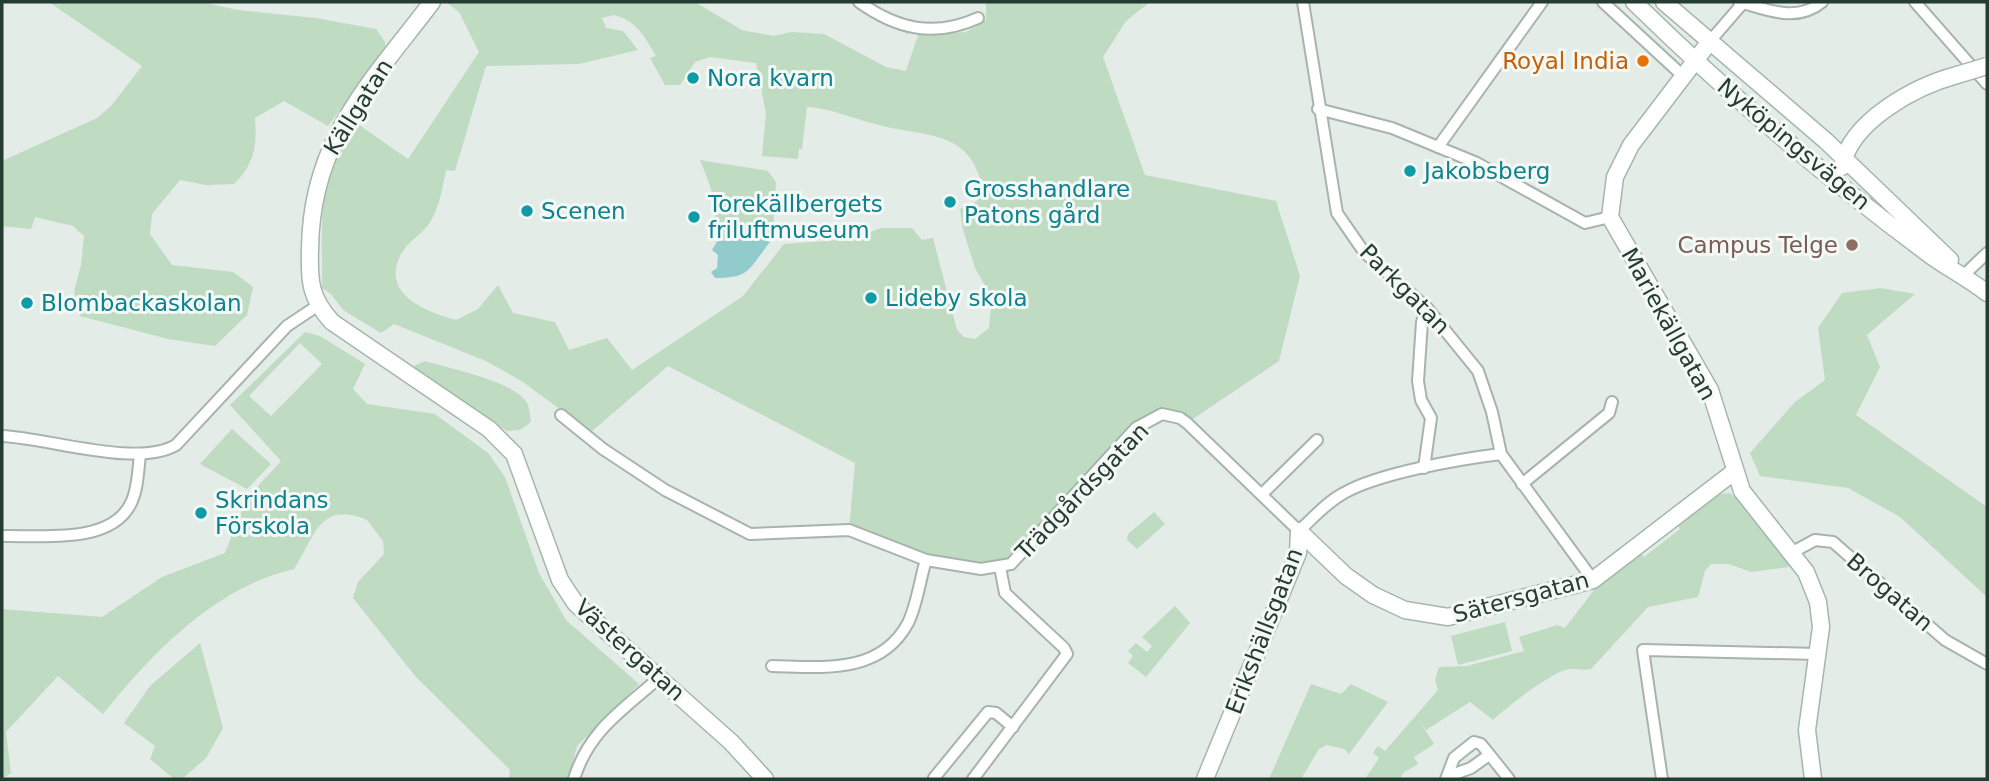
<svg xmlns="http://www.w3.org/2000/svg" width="1989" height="781" viewBox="0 0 1989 781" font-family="'DejaVu Sans',sans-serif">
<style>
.green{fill:#bfdbc2;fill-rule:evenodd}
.water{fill:#91cbcc}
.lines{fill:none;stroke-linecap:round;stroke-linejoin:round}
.street-casing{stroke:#a7b4ad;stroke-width:14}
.secondary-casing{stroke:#a3b7ad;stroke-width:19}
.street{stroke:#fff;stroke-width:10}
.secondary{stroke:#fff;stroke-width:16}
.secondary-bridge-casing{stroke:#a3b7ad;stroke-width:19;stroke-linecap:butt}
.secondary-bridge{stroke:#fff;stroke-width:16}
.food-dot{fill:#e8710a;stroke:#f4f9f6;stroke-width:2.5}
.culture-dot{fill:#0f9aa8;stroke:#f4f9f6;stroke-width:2.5}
.education-dot{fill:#8d6e63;stroke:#f4f9f6;stroke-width:2.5}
.labels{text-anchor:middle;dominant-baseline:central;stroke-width:6;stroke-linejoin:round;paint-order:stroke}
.food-label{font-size:23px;fill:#c56008;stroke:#f4f9f6;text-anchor:end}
.culture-label{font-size:23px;fill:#0d838f;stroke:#f4f9f6;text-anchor:start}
.street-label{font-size:23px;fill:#253c32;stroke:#f4f9f6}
.education-label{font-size:23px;fill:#785e54;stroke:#f4f9f6;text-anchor:end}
</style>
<rect width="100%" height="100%" fill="#e4ece7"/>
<g class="green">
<path d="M49 2H201L238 10 316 18 376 29 385 42V50L328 126 284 101 255 118C257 145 255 164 234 184L206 185 180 180 152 214 150 234 172 265 233 272 253 287 247 315 215 346 168 339 80 316 74 292 81 265 84 236 73 226 35 217 31 229 2 226V161L97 118 111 106 142 66Z"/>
<path d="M446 2H695L742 30 773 36 792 32 824 34 886 67 906 71 918 35 966 32 986 20V2H1150L1126 21 1103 57 1145 175 1276 201 1300 276 1279 361 1187 423 1171 414 1143 422 1011 564 964 567 849 530 855 463 668 366 591 432 523 382 486 361 394 324 381 333 343 310 331 294 322 288C323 229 314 172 355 122L408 159 479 52 459 12ZM614 15C637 21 644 36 656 56L650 58 665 85H680L695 62 710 57 756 63 766 113 762 156 798 159 799 149H802L807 107C831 108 856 120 883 126 908 133 944 132 964 151 975 161 979 176 984 189L977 201 960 209 962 226 975 268 992 298 989 328 975 339 964 337 957 330 933 238 922 240 912 228H881L851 239 784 244 743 296 632 370 607 338 569 350 555 322 513 313 498 285 478 309 456 320C425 312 380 294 401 254 408 241 423 234 430 222 439 209 443 186 446 170L455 171 486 66 579 64 638 50 623 31 606 28 602 18Z"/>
<path d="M700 160 768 171 776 182 773 232 762 235 759 240 728 241 712 235C721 208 710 185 700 160Z"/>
<path d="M1881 288 1915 294 1867 335 1880 367 1856 415 1987 507V597L1900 517 1848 488 1760 476 1750 453 1795 402 1825 380 1818 328 1842 293Z"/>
<path d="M305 332 320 336 365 364 353 389 367 404 435 414 488 453 505 477 539 573 566 620 639 684 577 746 569 779H509L510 770 416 677 353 598 358 582 384 554 383 541 367 520C319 500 315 537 294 569 215 587 152 653 103 714L58 676 6 732 11 773 2 779V609L102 617 162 577 225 553 247 498 281 461 230 405ZM300 343 322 364 271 416 249 396Z"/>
<path d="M425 361C450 369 517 381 528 405 530 410 530 417 531 422L520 430 507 431 454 394 419 375 414 366Z"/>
<path d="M232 429 271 464 247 489 200 464Z"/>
<path d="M1730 493C1751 513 1782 538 1789 567L1751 572 1729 564H1711L1705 571 1698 597 1648 607 1591 669C1582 671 1576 668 1569 669 1551 672 1507 707 1493 720L1470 702 1426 730 1418 719 1434 744 1414 757 1418 764 1403 773 1400 779H1365L1379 758 1373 753 1378 746 1385 751 1438 690 1435 680 1439 667 1467 666 1524 651 1519 637 1557 625 1565 628 1604 577 1637 548 1644 557 1680 529 1674 519 1712 495Z"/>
<path d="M1154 512 1165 524 1137 549 1127 540 1128 534Z"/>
<path d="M1175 606 1190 623 1146 677 1128 663 1133 656 1128 651 1136 643 1147 652 1152 646 1142 637Z"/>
<path d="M1505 622 1512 651 1458 665 1451 636Z"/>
<path d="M200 643 223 728 206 758 182 779H174L150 759 155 746 124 723 150 686Z"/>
<path d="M1311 684 1341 694 1351 684 1388 702 1349 754 1344 749 1327 745 1319 749 1301 779H1269Z"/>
</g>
<path class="water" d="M752 235 770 242C748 270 750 278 715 278L711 272 717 268 718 255 712 250 718 240 728 241 732 236Z"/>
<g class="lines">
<g class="street-casing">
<g id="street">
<path d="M859 2C897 29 934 38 978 18"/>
<path d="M1303 2 1337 213 1364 252 1427 308 1478 371 1492 412 1501 454 1593 580"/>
<path d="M1603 2 1682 75"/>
<path d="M1915 2 1987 84"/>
<path d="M1743 3C1770 11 1798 22 1822 2"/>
<path d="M1711 40 1743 3 1739 2"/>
<path d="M1318 109 1392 128 1477 163 1585 223 1610 217"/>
<path d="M1438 147 1542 2"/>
<path d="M1964 275 1987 253"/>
<path d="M561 415 603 449 665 490 750 534 849 530 926 560 981 569 1011 564 1136 428 1162 414 1180 418 1187 423 1299 531C1313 518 1327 502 1344 493 1379 473 1460 459 1501 454"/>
<path d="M2 436C49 438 137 468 176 445L287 326 317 306"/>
<path d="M1424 468 1431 418 1421 400 1418 381 1422 322 1427 308"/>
<path d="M1522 484 1609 413 1612 402"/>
<path d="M1262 494 1317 440"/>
<path d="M2 536C41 535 111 545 131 503 138 489 138 470 140 455"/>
<path d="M1791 553 1815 540 1833 542 1945 640 1987 664"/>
<path d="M772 666C822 667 880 675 908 623 917 605 920 579 926 560"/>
<path d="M1449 776 1471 768 1489 755"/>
<path d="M934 778 988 712 996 713 1013 727"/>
<path d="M574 779C589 730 623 710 660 677"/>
<path d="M973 779 1067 654 1064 648 1005 593 1000 567"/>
<path d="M1446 779 1454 758 1474 742 1481 744 1509 779"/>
<path d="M1662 779 1643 650 1818 654"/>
</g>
</g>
<g class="secondary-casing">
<g id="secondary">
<path d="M432 2C370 84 311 140 310 249 309 281 310 298 332 322L489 429 514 454 560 580 576 604 731 742 765 779"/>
<path d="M1634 2C1726 92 1826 178 1930 255 1948 268 1969 279 1987 293"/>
<path d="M1664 2 1826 141 1950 260"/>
<path d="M1711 40 1631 145 1615 177 1610 217 1710 390 1742 491 1806 572 1818 602 1821 627 1807 730 1813 779"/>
<path d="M1842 167C1850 121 1916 86 1957 75"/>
<path d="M1299 531 1346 576 1373 595 1405 610 1448 617 1593 580 1735 471"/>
<path d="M1205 779 1298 553 1299 531"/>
</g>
</g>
<use href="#street" class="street"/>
<use href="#secondary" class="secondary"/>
<g class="secondary-bridge-casing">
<path id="secondary-bridge" d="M1957 75 1987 66"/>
</g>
<use href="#secondary-bridge" class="secondary-bridge"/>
</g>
<circle class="food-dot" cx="1643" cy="61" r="7"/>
<g class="culture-dot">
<circle cx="693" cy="78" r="7"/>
<circle cx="1410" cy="171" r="7"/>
<circle cx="950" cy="202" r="7"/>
<circle cx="527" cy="211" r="7"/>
<circle cx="694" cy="217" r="7"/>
<circle cx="871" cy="298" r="7"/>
<circle cx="27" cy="303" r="7"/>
<circle cx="201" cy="513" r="7"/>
</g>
<circle class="education-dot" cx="1852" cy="245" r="7"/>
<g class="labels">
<g class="food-label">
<text x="1629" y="61">Royal India</text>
</g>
<g class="culture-label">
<text x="707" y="78">Nora kvarn</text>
<text x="1424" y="171">Jakobsberg</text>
<text x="964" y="189">Grosshandlare<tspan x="964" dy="26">Patons gård</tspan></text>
<text x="708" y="204">Torekällbergets<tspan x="708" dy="26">friluftmuseum</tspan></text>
<text x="541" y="211">Scenen</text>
<text x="885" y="298">Lideby skola</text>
<text x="41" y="303">Blombackaskolan</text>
<text x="215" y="500">Skrindans<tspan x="215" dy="26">Förskola</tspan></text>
</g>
<g class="street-label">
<text transform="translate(358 107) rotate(-58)">Källgatan</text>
<text transform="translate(1794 144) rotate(40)">Nyköpingsvägen</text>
<text transform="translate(1405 289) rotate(45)">Parkgatan</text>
<text transform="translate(1669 324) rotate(61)">Mariekällgatan</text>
<text transform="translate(1082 491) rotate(-46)">Trädgårdsgatan</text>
<text transform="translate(1890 592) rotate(41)">Brogatan</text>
<text transform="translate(1521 597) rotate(-15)">Sätersgatan</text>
<text transform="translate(1264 631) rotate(-69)">Erikshällsgatan</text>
<text transform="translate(630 650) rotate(42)">Västergatan</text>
</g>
<g class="education-label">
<text x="1838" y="245">Campus Telge</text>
</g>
</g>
<rect width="1989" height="781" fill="none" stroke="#253c32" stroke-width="7"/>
</svg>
